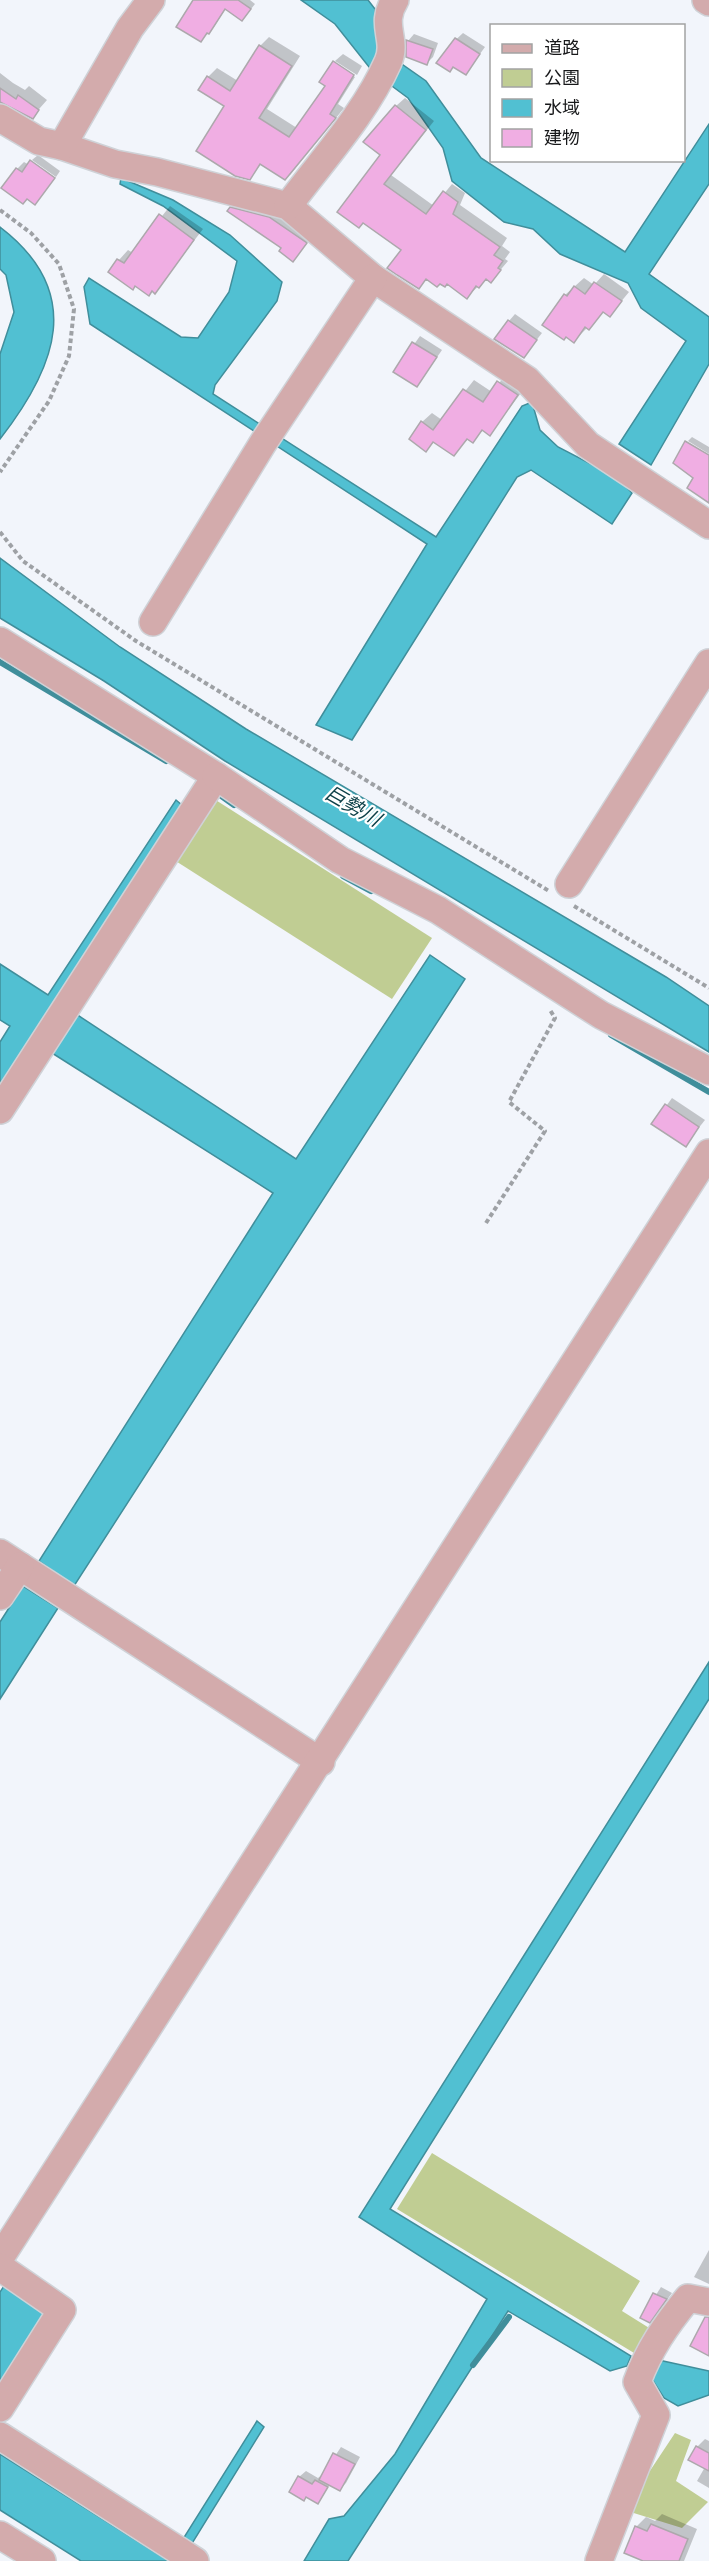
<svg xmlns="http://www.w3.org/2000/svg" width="709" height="2561" viewBox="0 0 709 2561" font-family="Raleway,'Noto Sans JP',sans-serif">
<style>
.green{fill:#c0cd93}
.water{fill:#51c0d2;stroke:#408e9b;stroke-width:1.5}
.shadow{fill:#0003}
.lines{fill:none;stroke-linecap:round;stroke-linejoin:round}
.stream{stroke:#408e9b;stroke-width:6}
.building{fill:#f0aee3;stroke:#ada8ac;stroke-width:1.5}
.minor-casing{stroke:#cfd2d7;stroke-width:30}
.path{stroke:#9ea1a5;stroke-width:4;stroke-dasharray:4.5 3;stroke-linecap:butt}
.minor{stroke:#d3abac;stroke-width:27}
.labels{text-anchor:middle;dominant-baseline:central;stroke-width:4.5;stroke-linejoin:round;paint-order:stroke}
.water-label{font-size:20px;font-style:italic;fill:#0e4149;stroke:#fff}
</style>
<rect width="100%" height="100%" fill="#f2f5fb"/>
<g class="green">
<path d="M211 797 432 938 392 999 171 858Z"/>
<path d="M432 2153 640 2281 622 2311 654 2331 639 2356 397 2209Z"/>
<path d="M675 2433 691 2440 676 2481 708 2502 682 2528 624 2510Z"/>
</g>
<g class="water">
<path d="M301 0H368L375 9 379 55 403 65 426 81 481 158 625 252 709 124V184L649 274 709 317V364L651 465 619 444 686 341 641 308 628 283 560 254 533 229 504 222 452 181 443 148 408 98 373 72 335 24Z"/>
<path d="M121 178 173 200 230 235 282 282 277 301 215 385 213 394 436 537 522 406 532 402 540 430 558 447 618 478 632 493 612 524 531 470 517 477 352 740 316 725 427 544 90 324 84 287 89 278 181 337 198 338 229 292 237 261 163 206 120 184Z"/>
<path d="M0 227C85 292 57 366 0 439V354L14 312 6 275 0 269Z"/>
<path d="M0 558 120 647 246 729 666 977 709 1006V1052L225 761 104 681 0 618Z"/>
<path d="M176 800 183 806 76 1014 296 1159 430 955 465 979 74 1586 39 1561 273 1193 52 1053 0 1089V1042L10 1026 0 1020V964L48 995Z"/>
<path d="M23 1586 58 1608 0 1699V1622Z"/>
<path d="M709 1662V1699L390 2209 631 2356 627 2366 610 2371 508 2311 348 2561H304L329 2519 344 2516 395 2454 487 2299 359 2217Z"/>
<path d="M6 2283 48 2313 0 2387V2292Z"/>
<path d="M654 2359 709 2371V2395L678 2406 664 2398 648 2373Z"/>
<path d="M257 2421 264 2427 191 2545 183 2539Z"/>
<path d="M0 2454 169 2561H81L0 2510Z"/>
</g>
<g class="shadow">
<path d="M195 0H250L255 4 247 14 226 8 214 27 201 40Z"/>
<path d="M463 33 485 47 466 73 455 66 450 70 438 63 447 48Z"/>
<path d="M414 34 438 43 433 57 427 63 408 41Z"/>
<path d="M269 37 300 56 267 109 297 128 327 86 334 64 355 77 338 104 344 108 290 175 262 163 250 178 226 106 208 77 217 68 238 81 260 46Z"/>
<path d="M343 54 362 66 357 75 335 61Z"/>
<path d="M0 73 13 83 25 90 29 86 47 100 32 117 8 103H0Z"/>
<path d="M405 98 434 121 391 175 434 206 452 184 465 193 460 205 507 238 502 246 510 252 505 259 508 261 491 281 487 278 467 297 447 283 428 278 419 287 403 249 363 221 396 106Z"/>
<path d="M38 155 60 171 56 177 32 160Z"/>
<path d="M24 162 54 179 35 203 17 169Z"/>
<path d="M237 202 275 212 311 237 293 260 283 248 231 208Z"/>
<path d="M170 206 203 229 155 292 136 285 119 260 128 250 133 253Z"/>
<path d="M604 274 629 292 610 315 604 311 574 341 565 295 584 278 594 285Z"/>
<path d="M515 314 542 333 524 356 509 321Z"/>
<path d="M420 336 442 350 417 386 395 371Z"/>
<path d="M508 372 527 385 490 434 484 429 473 441 469 438 454 454 435 441 426 450 422 422 432 413 442 420 474 380 492 392Z"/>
<path d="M692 437 709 447V454L688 441Z"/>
<path d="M672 1098 705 1120 685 1145 653 1124Z"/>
<path d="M709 2250V2284L694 2277Z"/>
<path d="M661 2287 672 2293 656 2315 642 2317Z"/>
<path d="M705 2439 709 2441V2488L697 2481 705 2467 697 2447Z"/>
<path d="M341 2447 360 2457 346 2483 340 2489 330 2484 318 2502 299 2477 306 2471 318 2478 323 2474Z"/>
<path d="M662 2514 697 2529 684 2561H647L636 2527 646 2517 655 2521Z"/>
</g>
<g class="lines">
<g class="stream">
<path d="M0 662 166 761"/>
<path d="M213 790 234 805"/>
<path d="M343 876 371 891"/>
<path d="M611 1035 709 1092"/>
<path d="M473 2365 509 2317"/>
</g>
</g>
<g class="building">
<path d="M193 0H238L251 9 242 21 225 9 209 34 207 33 201 42 176 27Z"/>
<path d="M455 38 480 54 466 75 453 67 450 72 436 63Z"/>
<path d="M406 40 433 49 427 65 406 57Z"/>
<path d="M259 45 292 66 259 118 289 137 325 86 319 82 333 61 354 75 330 114 336 118 285 180 260 164 250 180 235 176 196 151 224 106 198 90 207 76 230 91Z"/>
<path d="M0 88 16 99 18 95 39 110 33 119 0 102Z"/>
<path d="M395 105 426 130 384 184 426 214 443 191 458 202 453 214 500 247 494 255 503 261 498 268 501 270 491 283 486 279 479 288 476 286 467 299 447 284 445 287 440 284 437 287 426 279 419 289 397 275 387 268 401 250 363 223 359 228 337 212 380 155 363 142Z"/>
<path d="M30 160 55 178 35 205 27 199 23 204 1 188 16 168 22 172Z"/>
<path d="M230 207 269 217 307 243 293 262 279 251 281 248 227 211Z"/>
<path d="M159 214 194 240 155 294 152 291 149 296 135 286 133 290 108 272 117 259 124 263Z"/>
<path d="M594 282 622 301 610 317 603 312 589 330 585 327 574 343 566 337 564 340 542 325 564 294 567 296 574 286 585 294Z"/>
<path d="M508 320 537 340 524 358 494 339Z"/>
<path d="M412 342 437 357 417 387 393 372Z"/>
<path d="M497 381 518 395 490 436 482 430 473 443 467 439 454 456 433 442 426 452 409 439 421 421 433 430 463 389 483 402Z"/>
<path d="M685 441 709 455V503L687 488 693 478 673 463Z"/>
<path d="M665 1104 699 1127 686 1147 651 1124Z"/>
<path d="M653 2293 667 2299 650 2323 640 2318Z"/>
<path d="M705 2317H709V2356L690 2346Z"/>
<path d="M696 2446 709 2453V2471L688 2460Z"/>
<path d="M333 2453 355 2464 340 2491 319 2480Z"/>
<path d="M298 2476 312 2484 315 2480 328 2487 318 2504 306 2497 304 2501 289 2492Z"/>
<path d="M651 2524 688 2539 679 2561H643L624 2553 635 2526 647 2531Z"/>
</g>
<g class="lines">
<g class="minor-casing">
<g id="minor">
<path d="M706 0 709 2"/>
<path d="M0 118 39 141 62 146 115 164 157 172 288 206 373 278 527 380 588 445 709 525"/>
<path d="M62 146 130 28 151 0"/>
<path d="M288 206C322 160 365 114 388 62 398 39 379 25 395 0"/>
<path d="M153 622 263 443 373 278"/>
<path d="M0 641 216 776 0 1110"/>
<path d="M216 776 340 860 438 910 601 1015 709 1071"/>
<path d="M569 884 709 663"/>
<path d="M0 1553 321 1762"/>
<path d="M0 1596 20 1566"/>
<path d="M0 2258 709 1153"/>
<path d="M0 2267 62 2310 0 2408"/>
<path d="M0 2436 195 2561"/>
<path d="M0 2535 42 2561"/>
<path d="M599 2561 656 2415 637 2382C649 2349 666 2325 688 2298L709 2302"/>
</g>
</g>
<g class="path">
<path d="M0 210 31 233 59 264 74 309 69 356 49 401 0 472"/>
<path d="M0 532 23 561 136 641 549 891"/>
<path d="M574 906 709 988"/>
<path d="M486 1223 545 1131 509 1102 555 1018 550 1010"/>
</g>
<use href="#minor" class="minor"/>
</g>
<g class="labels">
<g class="water-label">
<text transform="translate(353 806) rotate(30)">巨勢川</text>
</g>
</g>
<rect x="490" y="24" width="195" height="138" fill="#ffffff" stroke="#a2a3a3" stroke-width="1.5"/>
<rect x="502" y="44" width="30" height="9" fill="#d3abac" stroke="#a2a3a3" stroke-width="1.5"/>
<text x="544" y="54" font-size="18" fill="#17181a">道路</text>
<rect x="502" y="69" width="30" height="18" fill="#c0cd93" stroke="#a2a3a3" stroke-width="1.5"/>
<text x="544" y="84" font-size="18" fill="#17181a">公園</text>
<rect x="502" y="99" width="30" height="18" fill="#51c0d2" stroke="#a2a3a3" stroke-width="1.5"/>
<text x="544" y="114" font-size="18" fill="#17181a">水域</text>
<rect x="502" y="129" width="30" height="18" fill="#f0aee3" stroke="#a2a3a3" stroke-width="1.5"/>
<text x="544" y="144" font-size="18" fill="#17181a">建物</text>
</svg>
